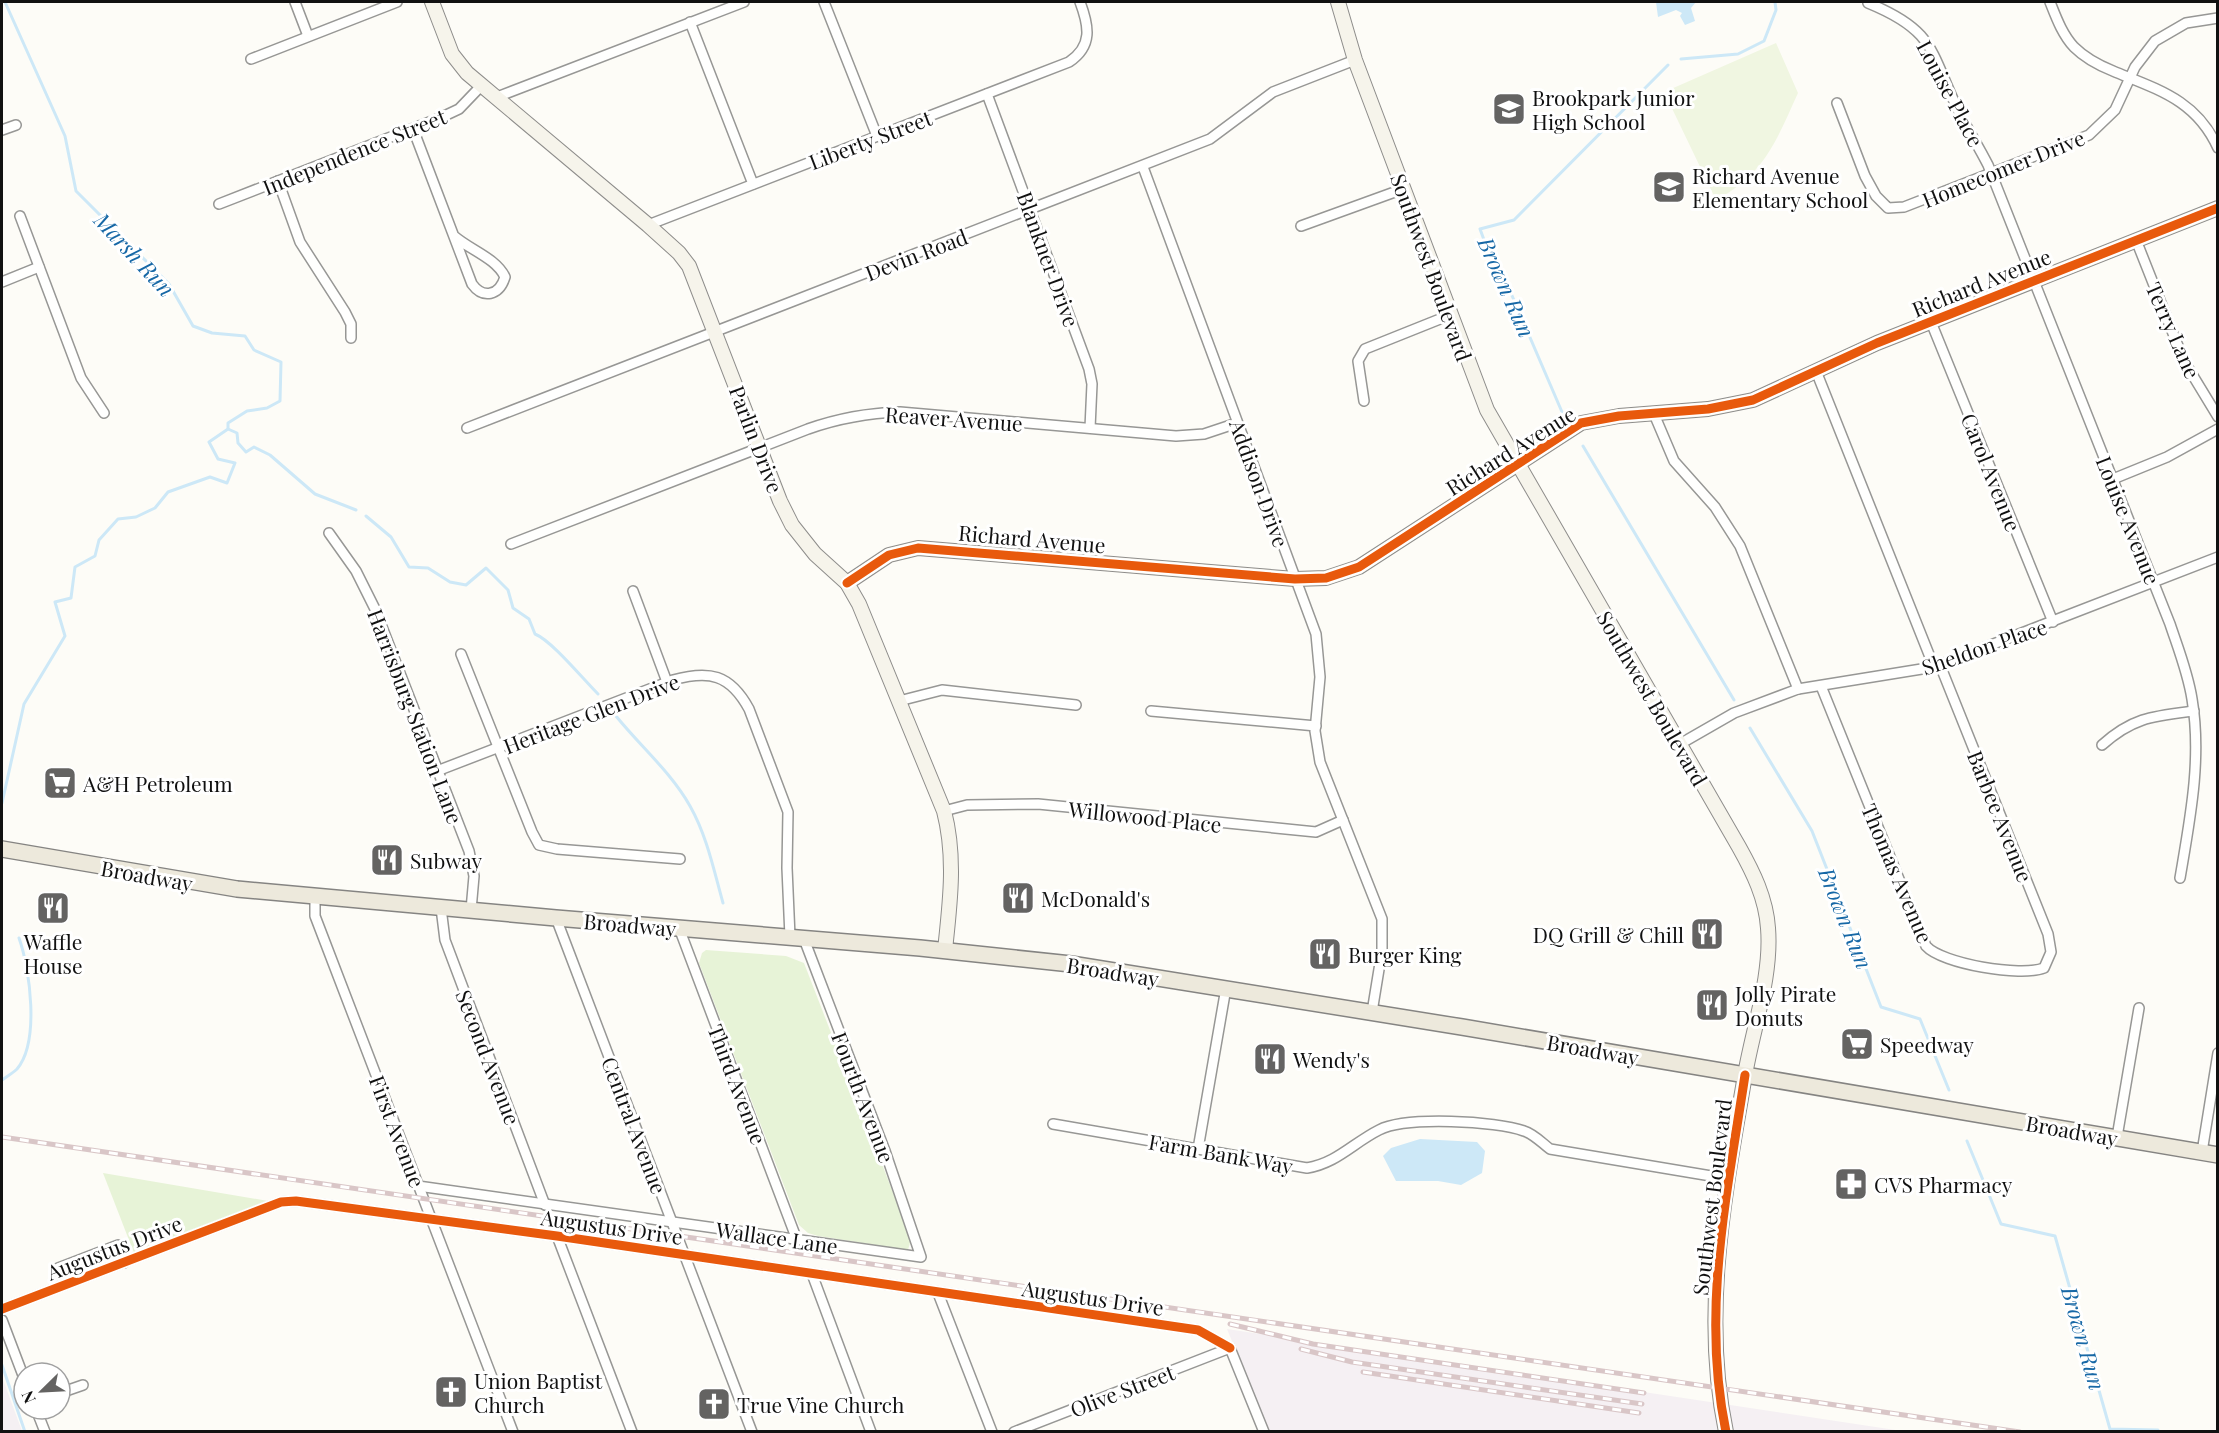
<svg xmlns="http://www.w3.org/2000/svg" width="2219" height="1433" viewBox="0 0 2219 1433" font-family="'Playfair Display',serif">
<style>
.industrial{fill:#f5f0f3}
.green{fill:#e7f3d7}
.pitch{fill:#f0f6e1}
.water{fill:#cde8f7}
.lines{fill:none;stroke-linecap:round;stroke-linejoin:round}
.stream{stroke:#cde8f7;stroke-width:3}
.street-casing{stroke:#979795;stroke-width:12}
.secondary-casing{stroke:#8e8d8b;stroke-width:16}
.primary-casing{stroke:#858482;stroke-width:18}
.street{stroke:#fffffe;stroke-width:9}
.secondary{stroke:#f6f4eb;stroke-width:14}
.primary{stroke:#ede9dc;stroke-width:15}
.rail-casing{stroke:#d9c6c7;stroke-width:5}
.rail{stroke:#fff;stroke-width:3;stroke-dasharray:9;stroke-linecap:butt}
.cycleway-casing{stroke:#fff;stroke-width:13}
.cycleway{stroke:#e8590c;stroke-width:9}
.labels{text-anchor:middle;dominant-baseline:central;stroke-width:6;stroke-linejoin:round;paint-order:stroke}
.street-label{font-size:21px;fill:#111;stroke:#fff}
.poi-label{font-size:21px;fill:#111;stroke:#fff;text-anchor:start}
.water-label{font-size:22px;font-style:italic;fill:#1768a6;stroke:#fff}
</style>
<rect width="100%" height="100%" fill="#fdfcf7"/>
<g class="industrial">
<path d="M1227 1329 1902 1431H1269Z"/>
<path d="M2 1377 22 1431H23H2Z"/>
</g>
<g class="green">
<path d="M706 950 786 956 804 963 911 1239 908 1250 818 1236 808 1233 799 1225 699 963 702 953Z"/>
<path d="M103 1173 268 1201 134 1253Z"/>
</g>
<path class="pitch" d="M1776 43 1798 93C1776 141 1765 174 1716 200L1667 98 1671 89Z"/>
<g class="water">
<path d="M1656 2H1696L1691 8 1695 21 1685 25 1680 16 1682 13 1676 10 1658 17Z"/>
<path d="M1420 1139 1477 1142 1485 1151 1482 1173 1461 1185 1438 1181H1396L1383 1156 1391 1148Z"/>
</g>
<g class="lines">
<g class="stream">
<path d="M1681 59 1738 54 1764 41 1776 10 1775 2"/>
<path d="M1562 412 1498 263 1487 248 1480 229 1514 220 1668 65"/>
<path d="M228 429 237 433 238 443 246 452 254 447 270 455 315 494 356 510"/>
<path d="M1583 446 1734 700"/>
<path d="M366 516 391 537 409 567 428 568 450 582 466 585 486 568 508 590 513 608 529 619 535 634C552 641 582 678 598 694"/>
<path d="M616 716C640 746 671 772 690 806 707 836 714 871 723 903"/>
<path d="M1750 728 1812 831 1881 1007 1920 1019 1949 1090"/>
<path d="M2 803 24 704 65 636 55 602 71 598 75 567 95 556 99 540 118 519 136 517 155 508 168 492 210 477 227 483 235 463 218 459 209 442 228 429V423L247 411 267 408 280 401 281 362 254 350 245 336 212 333 193 326 169 284 76 191 65 136 5 2"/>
<path d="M2 1080C6 1077 13 1073 17 1069 40 1042 30 969 19 938"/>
<path d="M1967 1141 2001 1224 2055 1236 2110 1429 2158 1430"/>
<path d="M2 1365 25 1432"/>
</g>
<g class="street-casing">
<g id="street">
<path d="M295 2 308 36"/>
<path d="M824 2 877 136"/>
<path d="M2050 2C2056 17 2062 34 2074 47 2085 58 2098 65 2113 71 2159 90 2196 100 2218 148"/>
<path d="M1868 3C1934 30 1930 50 1957 108 1966 127 1978 145 1988 165L2170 624C2178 648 2188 673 2192 699 2202 759 2190 819 2180 878"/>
<path d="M690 22 753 184"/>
<path d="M251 59 397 2"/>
<path d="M987 94 1089 369 1092 384 1090 428"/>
<path d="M497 97 744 2"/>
<path d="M1837 103 1865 176 1876 196 1888 208 1904 207 2089 135 2115 110 2135 67 2155 41 2186 23 2218 18"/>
<path d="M413 129 472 284C483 299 499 296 505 277 496 258 470 250 454 236"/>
<path d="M2 130 16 125"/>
<path d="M1143 167 1316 634 1320 677 1315 731 1320 762 1382 919V951L1372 1012"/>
<path d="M278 181 300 242 345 312 351 324V338"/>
<path d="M219 204 442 117 459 109 482 85"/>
<path d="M20 216 81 378 104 413"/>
<path d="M648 225 1069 62C1093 46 1089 26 1080 2"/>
<path d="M1301 226 1403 189"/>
<path d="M2136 240 2184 361 2218 417"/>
<path d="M2 282 39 267"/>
<path d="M1931 322 2053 622"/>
<path d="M1816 371 1934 667"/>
<path d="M1364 401 1358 361 1365 349 1450 315"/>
<path d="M1654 414 1674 461 1715 507 1740 546 1798 689"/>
<path d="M467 428 1210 139 1273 92 1355 60"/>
<path d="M2113 479 2167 457 2218 429"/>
<path d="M329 533 356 571 375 609 469 851 474 876 471 910"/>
<path d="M511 544 808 429C839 418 867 413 900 412L1176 436 1204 434 1237 423"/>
<path d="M633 591 667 682"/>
<path d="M461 654 532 832 539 845 557 849 680 859"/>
<path d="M1821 686 1926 946C1942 964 2021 977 2044 968L2051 952 2048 934 1940 665"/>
<path d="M899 701 942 690 1076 705"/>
<path d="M1151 711 1316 726"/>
<path d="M1680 744 1734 713 1798 689 1934 667 2218 557"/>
<path d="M2102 745C2133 717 2154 716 2194 711"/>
<path d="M437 771 673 680C709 670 730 674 749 709L788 812 787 868 790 937"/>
<path d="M944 811 967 805 1038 804 1316 832 1343 820"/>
<path d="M315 896V916L513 1432"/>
<path d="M441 908 445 940 545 1205"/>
<path d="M556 918 752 1432"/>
<path d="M679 928 797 1240"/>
<path d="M1053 1124 1307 1168C1337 1163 1353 1143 1379 1130 1406 1116 1496 1121 1524 1131 1534 1134 1542 1143 1550 1149L1729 1179"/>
<path d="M2117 1137 2139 1008"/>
<path d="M1198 1149 1226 988"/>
<path d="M2202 1152 2218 1053"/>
<path d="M418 1186 921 1257 885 1151 804 939"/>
<path d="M557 1236 632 1432"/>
<path d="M812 1274 871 1432"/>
<path d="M64 1285 58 1268 118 1245 124 1263"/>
<path d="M938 1293 992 1432"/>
<path d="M2 1309 281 1202 296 1201 557 1236 1198 1330 1230 1348"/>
<path d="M2 1320 24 1378"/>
<path d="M1230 1348 1264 1432"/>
<path d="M60 1393 83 1385"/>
<path d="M36 1409 45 1432"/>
<path d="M1014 1432 1230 1348"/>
</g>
</g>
<g class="secondary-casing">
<g id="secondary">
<path d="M432 2 452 54 467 73 648 225 679 253 689 266 780 501 792 525 815 554 847 583 859 604 944 811C956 857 950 903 945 950"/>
<path d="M1338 2 1355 60 1487 410 1739 847C1753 872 1766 898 1768 928 1772 976 1753 1028 1745 1075 1725 1193 1701 1313 1726 1432"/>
<path d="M847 583 889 555 918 548 1295 579 1326 578 1359 567 1581 423 1619 416 1708 409 1753 400 1877 343 2218 208"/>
</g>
</g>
<g class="primary-casing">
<path id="primary" d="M2 849 237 889 556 918 920 948 1071 964 1462 1027 2218 1155"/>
</g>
<use href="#street" class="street"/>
<use href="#secondary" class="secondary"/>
<use href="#primary" class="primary"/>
<g class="rail-casing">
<g id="rail">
<path d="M2 1137 2020 1432"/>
<path d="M1230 1324 1313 1344 1644 1393"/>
<path d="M1301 1349 1352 1362 1642 1404"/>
<path d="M1363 1372 1639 1413"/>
</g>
</g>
<use href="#rail" class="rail"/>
<g class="cycleway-casing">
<g id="cycleway">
<path d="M847 583 889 555 918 548 1295 579 1326 578 1359 567 1581 423 1619 416 1708 409 1753 400 1877 343 2218 208"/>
<path d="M2 1309 281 1202 296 1201 557 1236 1198 1330 1230 1348"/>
<path d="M1726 1432C1701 1312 1727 1194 1745 1075"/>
</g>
</g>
<use href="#cycleway" class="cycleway"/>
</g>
<defs>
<g id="school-square" transform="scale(1.725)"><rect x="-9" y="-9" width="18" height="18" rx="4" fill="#646362" stroke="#fff"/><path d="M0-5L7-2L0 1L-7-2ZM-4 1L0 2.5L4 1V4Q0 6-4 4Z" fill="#fff"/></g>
<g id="supermarket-square" transform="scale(1.725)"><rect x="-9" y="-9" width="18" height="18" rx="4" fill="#646362" stroke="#fff"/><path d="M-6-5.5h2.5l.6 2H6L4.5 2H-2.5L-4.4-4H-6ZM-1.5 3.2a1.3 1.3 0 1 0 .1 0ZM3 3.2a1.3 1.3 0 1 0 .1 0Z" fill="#fff"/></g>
<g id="restaurant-square" transform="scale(1.725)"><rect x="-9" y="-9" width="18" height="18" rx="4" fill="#646362" stroke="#fff"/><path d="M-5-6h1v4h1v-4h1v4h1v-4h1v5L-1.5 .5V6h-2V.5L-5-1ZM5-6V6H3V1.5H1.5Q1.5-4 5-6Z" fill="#fff"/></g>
<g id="pharmacy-square" transform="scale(1.725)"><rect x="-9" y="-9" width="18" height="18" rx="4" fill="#646362" stroke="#fff"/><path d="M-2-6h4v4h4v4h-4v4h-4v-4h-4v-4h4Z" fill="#fff"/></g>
<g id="church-square" transform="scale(1.725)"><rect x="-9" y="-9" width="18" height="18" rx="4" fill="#646362" stroke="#fff"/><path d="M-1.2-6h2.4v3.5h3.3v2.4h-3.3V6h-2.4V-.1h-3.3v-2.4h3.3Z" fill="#fff"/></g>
</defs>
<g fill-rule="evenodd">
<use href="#school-square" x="1509" y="109"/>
<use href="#school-square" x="1669" y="187"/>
<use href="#supermarket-square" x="60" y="783"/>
<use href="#restaurant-square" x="387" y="860"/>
<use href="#restaurant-square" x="1018" y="898"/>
<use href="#restaurant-square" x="53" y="908"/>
<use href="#restaurant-square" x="1707" y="934"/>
<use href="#restaurant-square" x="1325" y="954"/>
<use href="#restaurant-square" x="1712" y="1005"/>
<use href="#supermarket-square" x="1857" y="1044"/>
<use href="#restaurant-square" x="1270" y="1059"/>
<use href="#pharmacy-square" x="1851" y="1184"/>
<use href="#church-square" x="451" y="1392"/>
<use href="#church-square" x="714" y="1404"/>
</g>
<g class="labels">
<g class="street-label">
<text transform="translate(1951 93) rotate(62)">Louise Place</text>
<text transform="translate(870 139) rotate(-21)">Liberty Street</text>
<text transform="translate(354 151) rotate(-22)">Independence Street</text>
<text transform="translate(2003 168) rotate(-22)">Homecomer Drive</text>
<text transform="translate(916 254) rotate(-21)">Devin Road</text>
<text transform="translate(1049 259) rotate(70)">Blankner Drive</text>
<text transform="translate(1432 267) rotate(70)">Southwest Boulevard</text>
<text transform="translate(1981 282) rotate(-22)">Richard Avenue</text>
<text transform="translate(2174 330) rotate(66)">Terry Lane</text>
<text transform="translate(954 418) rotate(4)">Reaver Avenue</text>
<text transform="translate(757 439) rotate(69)">Parlin Drive</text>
<text transform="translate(1510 450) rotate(-32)">Richard Avenue</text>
<text transform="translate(1992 472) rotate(68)">Carol Avenue</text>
<text transform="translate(1260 483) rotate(70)">Addison Drive</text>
<text transform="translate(2129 520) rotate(68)">Louise Avenue</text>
<text transform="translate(1032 538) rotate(5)">Richard Avenue</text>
<text transform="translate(1984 646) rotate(-19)">Sheldon Place</text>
<text transform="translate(1653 698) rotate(60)">Southwest Boulevard</text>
<text transform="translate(591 713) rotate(-21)">Heritage Glen Drive</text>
<text transform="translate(416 716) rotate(69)">Harrisburg Station Lane</text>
<text transform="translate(1145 816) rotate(6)">Willowood Place</text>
<text transform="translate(2001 816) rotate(68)">Barbee Avenue</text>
<text transform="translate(1898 873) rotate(67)">Thomas Avenue</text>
<text transform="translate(147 875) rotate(10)">Broadway</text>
<text transform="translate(630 924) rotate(5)">Broadway</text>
<text transform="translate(1113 971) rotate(9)">Broadway</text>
<text transform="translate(1593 1049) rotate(10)">Broadway</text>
<text transform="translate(489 1057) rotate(69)">Second Avenue</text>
<text transform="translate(738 1084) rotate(69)">Third Avenue</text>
<text transform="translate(864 1097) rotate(69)">Fourth Avenue</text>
<text transform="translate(635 1125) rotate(69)">Central Avenue</text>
<text transform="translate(2072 1130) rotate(10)">Broadway</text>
<text transform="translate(398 1131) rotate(69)">First Avenue</text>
<text transform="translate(1221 1153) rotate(10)">Farm Bank Way</text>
<text transform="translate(1711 1197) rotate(-83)">Southwest Boulevard</text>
<text transform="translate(612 1226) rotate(8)">Augustus Drive</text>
<text transform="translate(777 1237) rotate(8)">Wallace Lane</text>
<text transform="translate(114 1247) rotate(-21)">Augustus Drive</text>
<text transform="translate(1093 1297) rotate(8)">Augustus Drive</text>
<text transform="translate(1122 1390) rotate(-21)">Olive Street</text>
</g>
<g class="poi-label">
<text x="1532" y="97">Brookpark Junior<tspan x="1532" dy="24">High School</tspan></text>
<text x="1692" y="175">Richard Avenue<tspan x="1692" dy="24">Elementary School</tspan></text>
<text x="83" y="783">A&amp;H Petroleum</text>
<text x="410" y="860">Subway</text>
<text x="1041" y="898">McDonald's</text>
<text x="1684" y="934" text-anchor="end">DQ Grill &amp; Chill</text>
<text x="53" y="941" text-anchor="middle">Waffle<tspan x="53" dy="24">House</tspan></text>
<text x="1348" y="954">Burger King</text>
<text x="1735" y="993">Jolly Pirate<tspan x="1735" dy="24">Donuts</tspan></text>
<text x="1880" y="1044">Speedway</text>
<text x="1293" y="1059">Wendy's</text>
<text x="1874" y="1184">CVS Pharmacy</text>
<text x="474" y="1380">Union Baptist<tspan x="474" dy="24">Church</tspan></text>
<text x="737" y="1404">True Vine Church</text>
</g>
<g class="water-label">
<text transform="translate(135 254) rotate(47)">Marsh Run</text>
<text transform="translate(1507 287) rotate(66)">Brown Run</text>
<text transform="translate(1846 918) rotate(68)">Brown Run</text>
<text transform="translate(2084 1338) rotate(74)">Brown Run</text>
</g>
</g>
<rect width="2219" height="1433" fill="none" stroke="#111111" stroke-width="6"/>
<g transform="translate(42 1391) rotate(246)"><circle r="28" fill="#ffffff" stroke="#a0a0a0" stroke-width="1.5"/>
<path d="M0-4.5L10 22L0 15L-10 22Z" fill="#646362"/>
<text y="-9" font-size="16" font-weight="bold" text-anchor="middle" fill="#111111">N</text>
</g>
</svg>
